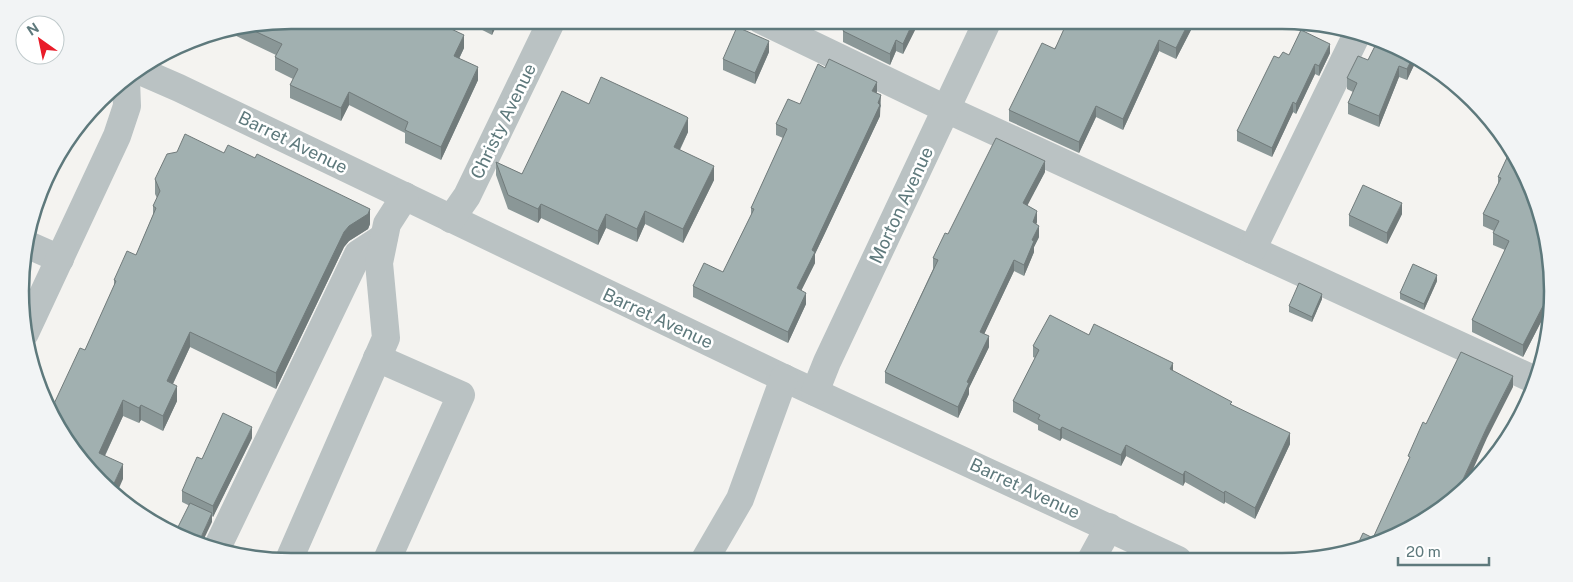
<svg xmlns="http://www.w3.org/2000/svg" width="1573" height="582" viewBox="0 0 1573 582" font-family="'Public Sans',sans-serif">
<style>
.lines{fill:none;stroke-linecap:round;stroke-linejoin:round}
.minor{stroke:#bac2c3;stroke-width:28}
.wall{fill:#8a9797}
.shaded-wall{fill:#717b7b}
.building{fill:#a1b0b0;stroke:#717b7b}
.labels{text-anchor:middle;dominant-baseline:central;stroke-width:5;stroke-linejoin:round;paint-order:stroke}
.street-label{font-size:18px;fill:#5e797c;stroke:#fff}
.rim{fill:none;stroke:#5e797c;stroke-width:2.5}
</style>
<rect width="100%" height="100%" fill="#f4f3f0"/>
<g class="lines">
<g class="minor">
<path d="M761 20 946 109 1535 380"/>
<path d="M140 71 179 88 784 378 1178 560"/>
<path d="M451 219 467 196 552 20"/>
<path d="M26 244 60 259"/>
<path d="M1252 250 1358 32"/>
<path d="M25 333 117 136 127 106 126 80"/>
<path d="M377 358 461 395 386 562"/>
<path d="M815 392 827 362 988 20"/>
<path d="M216 550 358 254 384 237"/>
<path d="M1091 560 1109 527"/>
<path d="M704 561 740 499 784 378"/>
<path d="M288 562 386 338 379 263 387 224 405 196"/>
</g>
</g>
<g class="wall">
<path d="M291 20 464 48 459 59 478 80 441 160 405 143V133L349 105 341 121 290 98V85L293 79 275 70V57L276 55 226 31Z"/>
<path d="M463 20H499L492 35Z"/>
<path d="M920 20 903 54 896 51 890 65 843 42V31Z"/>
<path d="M1192 20V28L1176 59 1159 51 1123 130 1096 117 1079 153 1009 121V110L1073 23Z"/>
<path d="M201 36 197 44 192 41Z"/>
<path d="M1377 42 1416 61 1407 80 1399 77 1379 127 1348 114V103L1353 92 1347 89V78L1368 60Z"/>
<path d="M769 52 755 84 723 70V59Z"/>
<path d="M1330 53 1319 76 1315 74 1296 114 1293 112 1272 157 1237 141V131L1279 58 1289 55Z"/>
<path d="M877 93 881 106 880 108V116L815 254V263L801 291 806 304 788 343 693 297V286L723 272 751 215V208L783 138 776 135V124L800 104Z"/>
<path d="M589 104 688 132 680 150 714 180 683 243 645 224 637 242 606 228 598 245 541 218 538 223 508 209 496 175V162L522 174Z"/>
<path d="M1511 149 1551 256 1545 319 1543 318 1523 357 1472 332V320L1505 250 1493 245V233L1494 231 1483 226V214L1498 184V177Z"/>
<path d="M1045 172 1027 205 1037 222 1036 224 1039 237 1034 247V252L1024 276 1014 271 984 334 989 347 969 388V394L958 418 885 383V372L933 269V258L948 234Z"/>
<path d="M155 179 370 224 368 229 349 241 344 247 276 389 190 347 173 384 177 401 163 431 141 420 139 423 123 416 105 456 123 479 66 441 85 350 114 287V280L136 255 153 215V206L157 198 155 194Z"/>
<path d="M1402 214 1387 244 1349 226V215Z"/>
<path d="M1437 281 1424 310 1400 299V293Z"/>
<path d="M1322 299 1312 322 1289 312V306Z"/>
<path d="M1089 335 1173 371 1232 405 1290 444 1255 519 1225 502 1224 504 1185 482 1183 486 1126 456 1121 466 1062 438 1060 441 1038 430V425L1013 412V401L1035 358 1033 357V346Z"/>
<path d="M252 438 213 517 212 516V522L188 505 182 502V491L202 459Z"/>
</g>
<g class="shaded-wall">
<path d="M494 20H499L492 35V24Z"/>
<path d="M914 20H920L903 54V44Z"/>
<path d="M1190 20H1192V28L1176 59V48Z"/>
<path d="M464 35V48L454 69V56Z"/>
<path d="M201 36 197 44V38Z"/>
<path d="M896 40V51L890 65V54Z"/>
<path d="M1159 40V51L1123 130V119Z"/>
<path d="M769 41V52L755 84V73Z"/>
<path d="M1330 44V53L1319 76V66Z"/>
<path d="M1412 59 1416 61 1407 80V69Z"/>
<path d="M1315 64V74L1296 114V104Z"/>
<path d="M1399 66V77L1379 127V116Z"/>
<path d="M478 67V80L441 160V147Z"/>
<path d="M877 82V93L872 91Z"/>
<path d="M349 92V105L341 121V108Z"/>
<path d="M881 95 880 116 826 231 815 254V263L797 299V288L812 250Z"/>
<path d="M1293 102V112L1272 157V148Z"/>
<path d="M1096 106V117L1079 153V142Z"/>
<path d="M688 118V132L674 161V147Z"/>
<path d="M1045 161V172L1023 214V203Z"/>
<path d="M714 166V180L683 243V229Z"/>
<path d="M1402 203V214L1387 244V233Z"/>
<path d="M541 204V218L538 223V209Z"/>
<path d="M370 209V224L368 229 349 241 344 247 276 389V373L344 232 349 226Z"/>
<path d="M645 211V224L637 242V229Z"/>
<path d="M1037 211V222L1033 233V222Z"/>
<path d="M606 214V228L598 245V231Z"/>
<path d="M1039 226V237L1034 247V252L1024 276V265L1032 240Z"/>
<path d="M1014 260V271L980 343V332Z"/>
<path d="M1437 275V281L1424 310V304Z"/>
<path d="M806 293V304L788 343V332Z"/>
<path d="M1322 294V299L1312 322V317Z"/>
<path d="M1548 302 1547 316 1545 319V307Z"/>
<path d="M1543 306V318L1523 357V345Z"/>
<path d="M190 332V347L167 396V381Z"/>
<path d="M989 336V347L969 388V394L958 418V407L967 382Z"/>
<path d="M1173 363V374L1170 369Z"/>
<path d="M1513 376V387L1487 438 1462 494 1454 499 1487 427Z"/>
<path d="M177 386V401L163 431V416Z"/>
<path d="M123 400V416L99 468V453Z"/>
<path d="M141 405V420L139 423V408Z"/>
<path d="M252 427V438L213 517V506Z"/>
<path d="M1062 427V438L1060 441V430Z"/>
<path d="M1290 433V444L1255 519V508Z"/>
<path d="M1126 445V456L1121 466V455Z"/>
<path d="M123 464V479L116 495 111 490Z"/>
<path d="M1185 471V482L1183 486V475Z"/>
<path d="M1225 491V502L1224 504V493Z"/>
<path d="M212 513V522L202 543H200L202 535Z"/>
</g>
<g class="building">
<path d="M291 20H432L464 35 454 56 478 67 441 147 405 130 408 122 349 92 341 108 290 85 298 69 275 57 282 44 246 27Z"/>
<path d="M484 20H494L492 24Z"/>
<path d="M848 20H914L903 44 896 40 890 54 843 31Z"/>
<path d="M1068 20 1073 23 1074 20H1190L1176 48 1159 40 1123 119 1096 106 1079 142 1009 110 1042 43 1055 49Z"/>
<path d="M737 27 769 41 755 73 723 59Z"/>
<path d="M1301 30 1330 44 1319 66 1315 64 1296 104 1293 102 1272 148 1237 131 1274 56 1279 58 1283 52 1289 55Z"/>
<path d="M1377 42 1412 59 1407 69 1399 66 1379 116 1348 103 1357 83 1347 78 1358 56 1368 60Z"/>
<path d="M829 59 877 82 872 91 881 95 878 103 880 105 812 250 815 252 797 288 806 293 788 332 693 286 704 263 723 272 754 209 751 208 787 129 776 124 788 99 800 104 818 64 825 68Z"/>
<path d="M601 77 687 117 688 118 674 147 714 166 683 229 645 211 637 229 606 214 598 231 541 204 538 209 508 195 496 162 522 174 562 91 589 104Z"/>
<path d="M185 134 224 153 228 145 255 158 257 154 370 209 368 214 349 226 344 232 276 373 190 332 167 381 177 386 163 416 141 405 139 408 123 400 99 453 123 464 111 490 66 441 52 408 80 348 85 350 116 281 114 280 127 251 136 255 156 208 153 206 160 191 155 179 167 154 177 152Z"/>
<path d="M996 138 1045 161 1023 203 1037 211 1033 222 1039 226 1032 240 1034 241 1024 265 1014 260 980 332 989 336 967 382 969 383 958 407 885 372 938 260 933 258 945 233 948 234Z"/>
<path d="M1511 149 1517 156 1551 256 1548 302 1545 307 1543 306 1523 345 1472 320 1509 241 1493 233 1499 221 1483 214 1501 178 1498 177Z"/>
<path d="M1363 185 1402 203 1387 233 1349 215Z"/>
<path d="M1413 264 1437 275 1424 304 1400 293Z"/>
<path d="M1299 283 1322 294 1312 317 1289 306Z"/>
<path d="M1050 315 1089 335 1094 324 1173 363 1170 369 1232 402 1230 404 1290 433 1255 508 1225 491 1224 493 1185 471 1183 475 1126 445 1121 455 1062 427 1060 430 1038 419 1040 415 1013 401 1039 350 1033 346Z"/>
<path d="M1461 352 1513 376 1487 427 1454 499 1402 534 1356 548 1363 533 1373 538 1410 457 1408 456 1423 422 1426 424Z"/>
<path d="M223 413 252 427 213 506 182 491 197 457 202 459Z"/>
<path d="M190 503 212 513 202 535 201 543 176 531Z"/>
</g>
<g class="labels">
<g class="street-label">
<text transform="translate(503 121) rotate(-64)">Christy Avenue</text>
<text transform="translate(293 142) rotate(26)">Barret Avenue</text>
<text transform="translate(901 205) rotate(-65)">Morton Avenue</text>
<text transform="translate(658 318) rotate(25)">Barret Avenue</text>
<text transform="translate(1025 488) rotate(25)">Barret Avenue</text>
</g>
</g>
<path d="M0 0H1573V582H0ZM291 29H1282A262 262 0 0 1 1544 291V291A262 262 0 0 1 1282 553H291A262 262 0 0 1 29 291V291A262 262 0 0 1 291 29Z" fill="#f2f4f5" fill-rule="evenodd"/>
<path class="rim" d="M291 29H1282A262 262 0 0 1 1544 291V291A262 262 0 0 1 1282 553H291A262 262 0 0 1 29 291V291A262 262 0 0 1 291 29Z"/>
<g transform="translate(40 40) rotate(327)"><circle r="24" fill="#ffffff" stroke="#bfc9cb"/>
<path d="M0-4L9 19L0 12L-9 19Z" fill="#e91c29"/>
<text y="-8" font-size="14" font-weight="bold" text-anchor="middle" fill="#5e797c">N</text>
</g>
<path d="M1398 557v8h91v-8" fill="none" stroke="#5e797c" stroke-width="2.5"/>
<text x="1406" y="557" font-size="15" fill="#5e797c" stroke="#ffffff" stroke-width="4" paint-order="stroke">20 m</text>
</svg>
